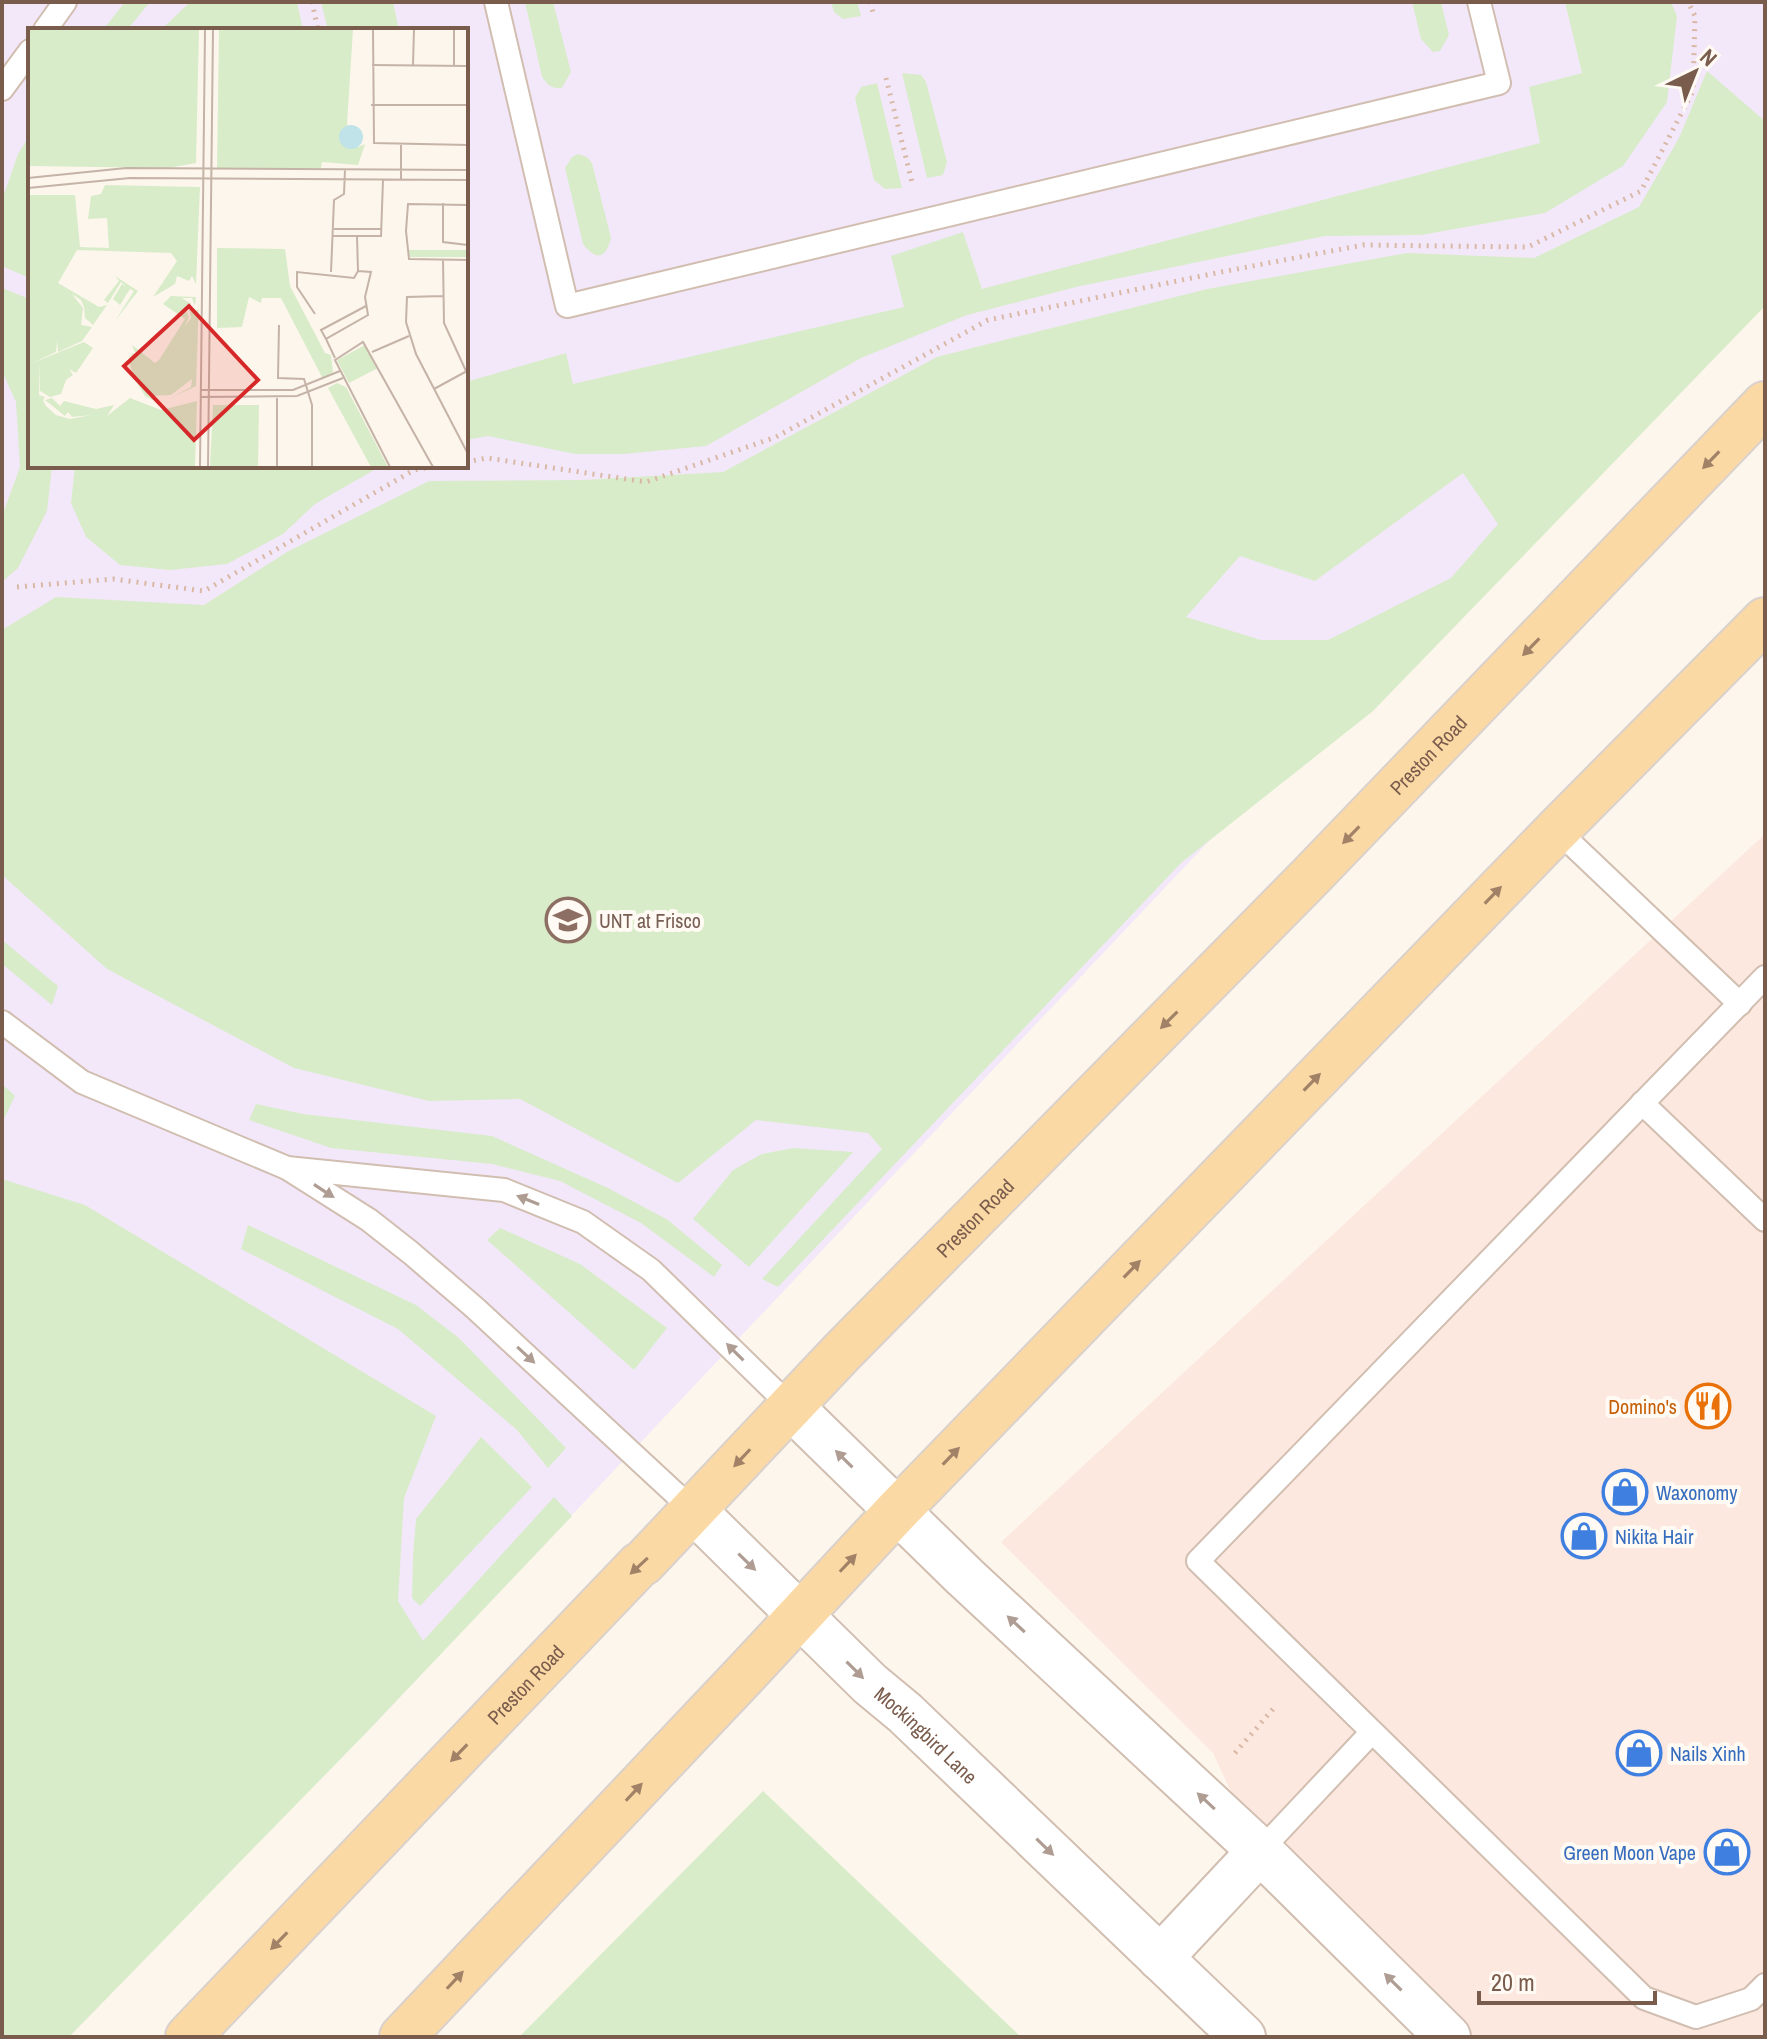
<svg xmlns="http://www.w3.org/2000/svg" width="1767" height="2039" viewBox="0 0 1767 2039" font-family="'Archivo Narrow',sans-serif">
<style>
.commercial{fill:#fde8e0}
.education{fill:#f3e8fa;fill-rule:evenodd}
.green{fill:#d8ecc9;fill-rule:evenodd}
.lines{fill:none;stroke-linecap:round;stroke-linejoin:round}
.lane-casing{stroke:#d1beb0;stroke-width:26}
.street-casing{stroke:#d1beb0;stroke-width:48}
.primary-casing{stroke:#dad1cd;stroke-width:48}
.path{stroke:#d9b8a5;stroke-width:5;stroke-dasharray:2 6;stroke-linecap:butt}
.lane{stroke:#fff;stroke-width:22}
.street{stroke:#fff;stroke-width:44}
.primary{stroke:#fbd9a5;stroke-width:44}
.oneway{fill:#a18267}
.oneway2{fill:#af9d94}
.labels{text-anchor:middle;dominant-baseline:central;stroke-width:8;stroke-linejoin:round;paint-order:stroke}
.street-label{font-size:20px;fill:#7a5c4d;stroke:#fffaf3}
.education-label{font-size:20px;fill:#785e54;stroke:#fffaf3;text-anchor:start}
.food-label{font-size:20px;fill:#c56008;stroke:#fffaf3;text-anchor:end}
.shop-label{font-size:20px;fill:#366cbe;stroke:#fffaf3;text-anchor:start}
.inset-road{fill:none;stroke:#c5b3a7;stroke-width:2}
.view{fill:#d62828;fill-opacity:0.15;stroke:#d62828;stroke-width:4}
.inset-edge{fill:none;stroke:#7a5c4d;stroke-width:4}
</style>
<rect width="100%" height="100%" fill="#fdf6ec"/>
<path class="commercial" d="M1765 834V2037H1419L1286 1910 1213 1753 1001 1542Z"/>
<path class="education" d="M2 2H1765V253L364 1735 2 1374ZM30 30H466V466H30Z"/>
<g class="green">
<path d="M125 2H150L127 30H103Z"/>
<path d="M190 2H297L303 30H161Z"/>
<path d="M321 2H393L399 30H328Z"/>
<path d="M525 2H553L571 72 562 88C551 89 548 85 542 77Z"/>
<path d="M831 2H857L861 16 843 19 834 12Z"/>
<path d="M1412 2H1441L1449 35 1440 51 1433 52 1421 39Z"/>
<path d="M1565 2H1671L1677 16 1667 102 1623 166 1545 213 1421 235 1325 236 1076 287 967 315 861 358 706 446 624 454H575L488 436 466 440V382L566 353 573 384 904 307 891 256 963 232 982 289 1540 143 1529 87 1582 73Z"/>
<path d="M1707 71 1765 121V306L1373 711 1181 863 778 1287 762 1279 882 1149 868 1133 756 1120 678 1183 520 1099 429 1101 294 1068 107 969 2 875V630L56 597 204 605 287 552 429 481 583 480 723 472 937 357 1207 289 1407 253 1534 258 1639 207 1679 138ZM1463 473 1498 524 1451 578 1328 640H1261L1186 617 1240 556 1315 581Z"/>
<path d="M902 73 921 75 926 82 947 162 943 175 927 178Z"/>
<path d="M877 83 902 188 885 189 874 180 855 98 861 87Z"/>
<path d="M30 135V256L27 277 2 266V200L18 154Z"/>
<path d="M578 154 587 157 592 163 611 238C606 259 596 261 583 244L565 168 572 157Z"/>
<path d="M2 288 30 299V466H52L47 511 18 568 2 582V516L20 467 16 402 2 371Z"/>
<path d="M75 466H381L315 504 283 534 227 564 170 570 120 565 86 537 71 503Z"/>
<path d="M2 940 58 986 52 1005 2 964Z"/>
<path d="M2 1084 15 1096 2 1123Z"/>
<path d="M256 1104 303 1114 492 1136 608 1188 668 1220 722 1265 714 1277 641 1223 560 1181 492 1164 331 1148 249 1120Z"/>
<path d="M793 1148 853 1152 749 1267 693 1219 733 1170 762 1154Z"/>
<path d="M2 1179 85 1205 436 1416 404 1498 398 1601 423 1641 554 1497 572 1516 364 1735 69 2037H2Z"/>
<path d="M248 1225 416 1305 459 1338 566 1448 548 1468 517 1430 398 1329 241 1249Z"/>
<path d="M500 1228 580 1264 667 1328 634 1370 487 1240Z"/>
<path d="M481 1437 532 1487 420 1606 412 1598 413 1556 416 1519Z"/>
<path d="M763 1791 1021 2037H519Z"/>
</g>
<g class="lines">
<g class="lane-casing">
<g id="lane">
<path d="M496 2 567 306 1499 83 1479 2"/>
<path d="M45 30 65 2"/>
<path d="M2 89 30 51"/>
<path d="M1557 830 1740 1004"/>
<path d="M1765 977 1198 1561 1644 1998 1696 2017 1751 1999 1765 1985"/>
<path d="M2 1022 82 1082 287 1168"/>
<path d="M1642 1103 1765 1220"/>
<path d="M693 1510 475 1308 411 1253 369 1220 287 1168 504 1190 583 1222 651 1270 791 1407"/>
<path d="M1260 1851 1372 1732"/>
</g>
</g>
<g class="street-casing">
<g id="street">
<path d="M791 1407 965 1577 1260 1851 1448 2037"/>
<path id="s1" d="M693 1510 870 1684 905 1713 1243 2037"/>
<path d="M1160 1958 1260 1851"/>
</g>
</g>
<g class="primary-casing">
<g id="primary">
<path id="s2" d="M188 2037 639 1565 643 1563 841 1353 1311 876 1765 404"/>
<path d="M402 2037 750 1669 896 1512 1557 830 1765 620"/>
</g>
</g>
<g class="path">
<path d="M312 2 318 30"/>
<path d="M870 2 874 16"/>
<path d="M886 78 912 182"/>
<path d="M466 462 487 458 646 482 776 437 988 320 1221 272 1363 245 1528 247 1641 191 1693 91 1695 16 1688 2"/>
<path d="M17 587 113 579 204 591 414 470 437 466"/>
<path d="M1235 1753 1273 1709"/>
</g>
<use href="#lane" class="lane"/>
<use href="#street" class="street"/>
<use href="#primary" class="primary"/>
</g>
<defs><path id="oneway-solid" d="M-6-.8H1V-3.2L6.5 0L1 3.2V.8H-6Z" transform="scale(2)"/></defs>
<g class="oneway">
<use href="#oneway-solid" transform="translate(1711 460) rotate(134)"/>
<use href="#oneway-solid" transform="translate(1531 647) rotate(134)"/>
<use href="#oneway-solid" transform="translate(1351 835) rotate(134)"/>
<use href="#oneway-solid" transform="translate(1493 895) rotate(-46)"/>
<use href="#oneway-solid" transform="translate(1169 1020) rotate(135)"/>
<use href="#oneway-solid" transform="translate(1312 1082) rotate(-46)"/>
<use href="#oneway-solid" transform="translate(1132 1269) rotate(-46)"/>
<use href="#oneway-solid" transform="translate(951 1456) rotate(-46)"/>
<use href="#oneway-solid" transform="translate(742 1458) rotate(133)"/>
<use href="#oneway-solid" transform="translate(848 1563) rotate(-47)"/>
<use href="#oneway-solid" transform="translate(639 1566) rotate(137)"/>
<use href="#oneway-solid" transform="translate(459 1753) rotate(134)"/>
<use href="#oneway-solid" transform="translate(634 1792) rotate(-47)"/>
<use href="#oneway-solid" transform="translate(279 1941) rotate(134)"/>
<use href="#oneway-solid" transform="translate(455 1980) rotate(-47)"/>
</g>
<g class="oneway2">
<use href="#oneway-solid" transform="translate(324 1191) rotate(33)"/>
<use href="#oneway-solid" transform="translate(528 1200) rotate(-158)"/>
<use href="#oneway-solid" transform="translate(735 1352) rotate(-135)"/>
<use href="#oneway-solid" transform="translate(526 1355) rotate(43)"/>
<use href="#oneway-solid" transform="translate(844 1459) rotate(-135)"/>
<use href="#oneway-solid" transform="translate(747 1562) rotate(44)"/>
<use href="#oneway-solid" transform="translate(1016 1624) rotate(-137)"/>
<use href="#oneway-solid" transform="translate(855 1670) rotate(45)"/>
<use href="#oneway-solid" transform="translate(1206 1801) rotate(-137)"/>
<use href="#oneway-solid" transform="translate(1045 1847) rotate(44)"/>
<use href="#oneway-solid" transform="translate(1393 1982) rotate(-135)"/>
</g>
<defs>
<g id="university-ring" transform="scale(2.3)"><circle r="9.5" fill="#fffaf3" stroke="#8d6e63" stroke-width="1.5"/><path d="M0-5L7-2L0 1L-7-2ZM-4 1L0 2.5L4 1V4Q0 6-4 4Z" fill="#8d6e63"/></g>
<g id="restaurant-ring" transform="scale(2.3)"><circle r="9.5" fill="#fffaf3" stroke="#e8710a" stroke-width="1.5"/><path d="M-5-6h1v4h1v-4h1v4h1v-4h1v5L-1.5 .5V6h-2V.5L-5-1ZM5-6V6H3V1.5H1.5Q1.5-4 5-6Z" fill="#e8710a"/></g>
<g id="shop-ring" transform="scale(2.3)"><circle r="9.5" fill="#fffaf3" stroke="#3f7fe0" stroke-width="1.5"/><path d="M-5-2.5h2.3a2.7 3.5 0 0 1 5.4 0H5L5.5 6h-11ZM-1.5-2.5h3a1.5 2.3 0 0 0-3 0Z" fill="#3f7fe0"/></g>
</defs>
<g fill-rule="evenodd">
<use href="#university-ring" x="568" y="920"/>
<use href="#restaurant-ring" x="1708" y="1406"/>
<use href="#shop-ring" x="1625" y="1492"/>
<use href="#shop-ring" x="1584" y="1536"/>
<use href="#shop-ring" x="1639" y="1753"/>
<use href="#shop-ring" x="1727" y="1852"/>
</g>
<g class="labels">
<g class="street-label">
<text stroke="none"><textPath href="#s2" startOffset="1784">Preston Road</textPath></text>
<text stroke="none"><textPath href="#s2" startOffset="1136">Preston Road</textPath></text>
<text stroke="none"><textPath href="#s2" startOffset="488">Preston Road</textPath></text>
<text stroke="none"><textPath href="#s1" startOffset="324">Mockingbird Lane</textPath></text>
</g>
<g class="education-label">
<text x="599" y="920">UNT at Frisco</text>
</g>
<g class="food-label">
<text x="1677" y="1406">Domino's</text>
</g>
<g class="shop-label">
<text x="1656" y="1492">Waxonomy</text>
<text x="1615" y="1536">Nikita Hair</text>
<text x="1670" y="1753">Nails Xinh</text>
<text x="1696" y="1852" text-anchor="end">Green Moon Vape</text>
</g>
</g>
<g transform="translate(28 28)">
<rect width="440" height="440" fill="#fdf6ec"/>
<path d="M0 1H171L168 135 140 140 0 138ZM191 1H325L319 96 330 119 337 116 330 137 294 134 293 140H189ZM77 157 172 159 168 256 164 248 161 253 149 248 147 256 125 269 149 233 143 225 49 222 30 255 71 279 79 277 65 297 57 290 56 279 53 272 44 266 55 280 53 297 64 299 54 313 30 324 29 312 28 324 2 336 56 314 65 320 48 345 41 341 45 347 38 352 33 366 22 369 12 363V336L11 367 17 369 15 372 18 378 28 387 42 391 63 387 44 389 40 384 37 388 17 372 24 370 32 378 36 373 68 381 86 377 79 388 102 370 133 382 169 373 167 439H0V167H47L52 219 81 220 79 190 60 191 63 168 73 166ZM189 220 257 221 262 258 297 325 303 327 305 344 295 351 253 270H234L233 275 221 269 214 299 189 300ZM380 222H440V229H382ZM87 248 110 263 87 293 106 263 102 261 92 277 85 271 94 256 98 258 93 254 80 275 76 272 91 253ZM143 268 168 269 167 278 164 270H154L163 276 157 280 161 289 157 298 163 290 161 282H170L171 271 168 358 143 370 163 359 164 351 143 367 120 368 132 372 127 373 117 368 105 348 101 332 102 324V335L104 325 108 327 104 317 127 335 131 332 157 291 135 276ZM337 317 350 340 321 355 309 332ZM309 355 318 359 360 439H343L300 360ZM185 377H231L230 439H182Z" fill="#d8ecc9"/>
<path d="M311 109a12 12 0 1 1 24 0a12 12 0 1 1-24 0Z" fill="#bfe3e8"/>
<path class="inset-road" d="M345 1 346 115 440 117M344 37 440 38M385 37 386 1M426 38V1M343 77H440M0 150 98 140 440 142M373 151V117M0 160 102 150 440 152M415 175V214L440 217M440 177 380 176 378 203 381 231 440 232M306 201H353M304 208H353L355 152M329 208 330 243M415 232 416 295 438 343M303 244 306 172 316 166 317 142M415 268 379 269 378 294 388 326 440 426M287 286 269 259V244L326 250 330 243 343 244 337 269 340 287 298 311 307 330M251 297 250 350 276 351 284 377V439M298 311 293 302 338 278M344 324 381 308M406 361 439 343M173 362H265L312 343M173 369 269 368 315 350M172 439 177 1M180 439 185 1M249 439V370M362 439 307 332 335 314 405 439"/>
<path class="view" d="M161 278 230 352 166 412 96 338Z"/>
<rect width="440" height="440" class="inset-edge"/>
</g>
<rect width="1767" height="2039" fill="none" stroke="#7a5c4d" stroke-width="8"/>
<g transform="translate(1695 72) rotate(43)" stroke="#fffaf3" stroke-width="6" paint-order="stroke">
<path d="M0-6L14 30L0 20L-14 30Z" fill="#7a5c4d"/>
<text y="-12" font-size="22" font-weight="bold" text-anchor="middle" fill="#7a5c4d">N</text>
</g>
<path d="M1479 1991v12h176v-12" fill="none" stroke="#7a5c4d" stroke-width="4"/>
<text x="1491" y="1991" font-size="24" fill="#7a5c4d" stroke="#fffaf3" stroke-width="6" paint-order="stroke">20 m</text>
</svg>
